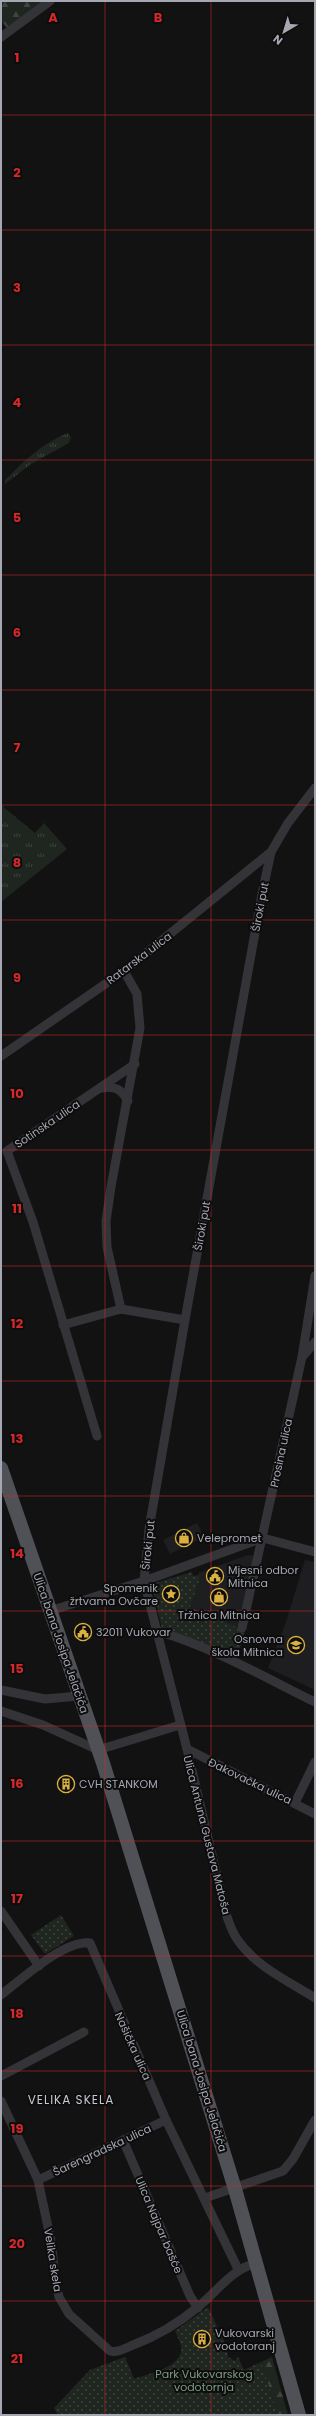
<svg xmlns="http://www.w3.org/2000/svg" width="316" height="2416" viewBox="0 0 316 2416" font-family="Poppins,sans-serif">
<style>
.built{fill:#1e1e20}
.grass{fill:url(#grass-tufts)}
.forest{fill:url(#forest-firs)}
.park{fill:url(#park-dots)}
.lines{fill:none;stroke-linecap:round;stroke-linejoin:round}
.street{stroke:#343438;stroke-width:9}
.primary{stroke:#505156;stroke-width:14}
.grid{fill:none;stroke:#d62828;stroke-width:1;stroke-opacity:0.55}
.labels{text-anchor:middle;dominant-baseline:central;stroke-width:4;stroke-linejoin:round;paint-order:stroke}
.street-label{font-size:11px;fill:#a5a8b2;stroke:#0d0d0e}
.poi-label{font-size:11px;fill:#a5a8b2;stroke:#0d0d0e;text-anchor:start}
.park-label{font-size:11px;fill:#7e9b82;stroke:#0d0d0e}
.neighbourhood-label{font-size:12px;letter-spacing:1px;fill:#c6c8cf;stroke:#0d0d0e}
.grid-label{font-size:13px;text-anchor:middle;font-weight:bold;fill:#d62828;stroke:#0d0d0e;stroke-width:4;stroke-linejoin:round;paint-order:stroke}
</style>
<defs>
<pattern id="grass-tufts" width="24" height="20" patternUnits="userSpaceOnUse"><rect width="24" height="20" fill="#1f2620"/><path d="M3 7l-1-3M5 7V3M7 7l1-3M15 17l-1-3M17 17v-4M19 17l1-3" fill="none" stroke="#3d433e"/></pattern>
<pattern id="forest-firs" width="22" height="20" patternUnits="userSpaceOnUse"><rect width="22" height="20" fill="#1f2620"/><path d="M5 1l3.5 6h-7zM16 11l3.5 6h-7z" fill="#3d433e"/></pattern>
<pattern id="park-dots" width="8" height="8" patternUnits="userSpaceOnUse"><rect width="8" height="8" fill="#1f2620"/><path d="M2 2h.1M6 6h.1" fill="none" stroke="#3d433e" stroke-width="1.8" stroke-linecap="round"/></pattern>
</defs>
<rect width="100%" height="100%" fill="#121213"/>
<g class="built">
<path d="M197 1523 204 1537 170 1554 163 1540Z"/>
<path d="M248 1555 255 1556 237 1628 190 1607 200 1579 198 1573Z"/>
<path d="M305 1560 315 1562V1690L268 1668 286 1622Z"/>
</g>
<g class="grass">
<path d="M68 433 71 437 69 443 31 464 5 484V480C24 461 42 443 68 433Z"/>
<path d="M1 805 35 833 44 823 67 849 1 902Z"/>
</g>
<g class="forest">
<path d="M1 1H43L10 31 1 21Z"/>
<path d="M272 2357 288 2415H278L261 2362Z"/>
</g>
<g class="park">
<path d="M192 1572 193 1576 199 1575 200 1579 190 1607 245 1631 236 1660 162 1629 152 1586 155 1583Z"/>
<path d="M61 1915 74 1936 45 1954 31 1935Z"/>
<path d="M208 2307 224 2341 228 2357 235 2361 238 2357 244 2370 261 2362 278 2415H58L54 2408 90 2370 125 2357 134 2379C148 2374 185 2367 181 2346 180 2341 177 2336 175 2331Z"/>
</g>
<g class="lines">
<g class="street">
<path d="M1 37 50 1"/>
<path d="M1 1056 124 971 271 852"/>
<path d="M102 1088C115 1085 122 1090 128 1101"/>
<path d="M121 1309 107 1247 106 1221 111 1187 140 1028 137 994 124 971"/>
<path d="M63 1325 121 1309 185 1320"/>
<path d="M303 1356 315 1342"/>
<path d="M97 1436 33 1222 7 1151 135 1064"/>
<path d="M315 1552 263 1538 144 1581 187 1749 315 1814"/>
<path d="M50 1611 144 1581 149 1529 185 1320 262 894 271 852 288 823 315 788"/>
<path d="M242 1628 302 1357 315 1276"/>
<path d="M157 1631C212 1647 264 1677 315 1702"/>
<path d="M1 1690 45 1699 79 1696"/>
<path d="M1 1711 43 1725 98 1750 180 1725"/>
<path d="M187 1749 226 1914C229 1922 232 1932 237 1939 255 1966 288 1981 315 1998"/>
<path d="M295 1803 315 1762"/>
<path d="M1 1911 39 1966"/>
<path d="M1 1995C22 1979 64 1940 90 1943L166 2120 238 2269"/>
<path d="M1 2076 84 2032"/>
<path d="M1 2101 38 2180 52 2246 55 2280 59 2297 69 2314 110 2351C117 2353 126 2348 133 2345 157 2336 179 2323 199 2306 219 2290 231 2269 257 2263"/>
<path d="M123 2140 190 2296 198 2308"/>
<path d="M38 2180 166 2120"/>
<path d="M205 2198 283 2171 293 2159 315 2120"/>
</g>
<path class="primary" d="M1 1468 103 1763 235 2189 299 2415"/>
</g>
<path class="grid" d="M105 1V2415M211 1V2415M1 115H315M1 230H315M1 345H315M1 460H315M1 575H315M1 690H315M1 805H315M1 920H315M1 1035H315M1 1150H315M1 1266H315M1 1381H315M1 1496H315M1 1611H315M1 1726H315M1 1841H315M1 1956H315M1 2071H315M1 2186H315M1 2301H315"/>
<defs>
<g id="shop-ring" transform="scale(0.9)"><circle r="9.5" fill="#0d0d0e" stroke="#dbb043" stroke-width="1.5"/><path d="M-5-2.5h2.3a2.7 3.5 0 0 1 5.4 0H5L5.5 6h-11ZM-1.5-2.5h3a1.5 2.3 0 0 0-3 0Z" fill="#dbb043"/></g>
<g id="civic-ring" transform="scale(0.9)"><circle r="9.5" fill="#0d0d0e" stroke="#dbb043" stroke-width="1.5"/><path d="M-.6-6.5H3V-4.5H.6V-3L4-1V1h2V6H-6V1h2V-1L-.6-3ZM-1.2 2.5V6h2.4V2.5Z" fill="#dbb043"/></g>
<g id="sight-ring" transform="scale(0.9)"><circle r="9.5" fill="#0d0d0e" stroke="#dbb043" stroke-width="1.5"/><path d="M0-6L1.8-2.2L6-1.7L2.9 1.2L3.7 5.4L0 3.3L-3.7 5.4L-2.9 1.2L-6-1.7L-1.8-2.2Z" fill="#dbb043"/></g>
<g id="school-ring" transform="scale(0.9)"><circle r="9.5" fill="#0d0d0e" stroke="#dbb043" stroke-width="1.5"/><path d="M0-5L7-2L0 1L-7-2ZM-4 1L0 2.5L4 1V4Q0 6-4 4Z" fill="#dbb043"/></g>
<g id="building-ring" transform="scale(0.9)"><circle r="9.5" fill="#0d0d0e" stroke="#dbb043" stroke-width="1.5"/><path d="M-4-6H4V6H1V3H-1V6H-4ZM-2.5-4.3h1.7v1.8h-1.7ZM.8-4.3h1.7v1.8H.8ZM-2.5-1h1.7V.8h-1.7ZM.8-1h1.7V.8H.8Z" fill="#dbb043"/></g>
</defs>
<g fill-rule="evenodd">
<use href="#shop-ring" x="184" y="1538"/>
<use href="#civic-ring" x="215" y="1576"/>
<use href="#sight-ring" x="171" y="1594"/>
<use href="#shop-ring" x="219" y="1597"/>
<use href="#civic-ring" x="83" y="1632"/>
<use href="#school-ring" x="296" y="1645"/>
<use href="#building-ring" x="66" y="1784"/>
<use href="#building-ring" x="202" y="2339"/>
</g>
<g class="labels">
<g class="street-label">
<text transform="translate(260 907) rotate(-79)">Široki put</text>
<text transform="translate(139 958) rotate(-37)">Ratarska ulica</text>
<text transform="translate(47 1124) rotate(-34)">Sotinska ulica</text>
<text transform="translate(202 1226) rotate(-80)">Široki put</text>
<text transform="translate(281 1453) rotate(-78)">Prosina ulica</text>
<text transform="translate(148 1545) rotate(-84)">Široki put</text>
<text transform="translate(61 1643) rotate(71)">Ulica bana Josipa Jelačića</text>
<text transform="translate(250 1781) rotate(26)">Đakovačka ulica</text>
<text transform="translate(207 1835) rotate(76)">Ulica Antuna Gustava Matoša</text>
<text transform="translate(133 2046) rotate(66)">Našička ulica</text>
<text transform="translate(202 2081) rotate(73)">Ulica bana Josipa Jelačića</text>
<text transform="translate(102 2150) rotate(-25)">Šarengradska ulica</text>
<text transform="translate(159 2225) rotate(67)">Ulica Najpar bašće</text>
<text transform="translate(53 2260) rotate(81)">Velika skela</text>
</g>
<g class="poi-label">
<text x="197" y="1538">Velepromet</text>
<text x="228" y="1570">Mjesni odbor<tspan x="228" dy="13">Mitnica</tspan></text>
<text x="158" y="1588" text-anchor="end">Spomenik<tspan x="158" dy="13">žrtvama Ovčare</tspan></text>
<text x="219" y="1615" text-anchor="middle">Tržnica Mitnica</text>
<text x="96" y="1632">32011 Vukovar</text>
<text x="283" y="1639" text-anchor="end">Osnovna<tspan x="283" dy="13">škola Mitnica</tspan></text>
<text x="79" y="1784">CVH STANKOM</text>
<text x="215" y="2333">Vukovarski<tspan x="215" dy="13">vodotoranj</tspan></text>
</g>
<g class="park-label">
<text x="204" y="2374">Park Vukovarskog<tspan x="204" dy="13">vodotornja</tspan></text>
</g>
<g class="neighbourhood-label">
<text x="71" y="2099">VELIKA SKELA</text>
</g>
</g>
<g class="grid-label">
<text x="53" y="22">A</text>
<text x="158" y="22">B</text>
<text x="17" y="62">1</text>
<text x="17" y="177">2</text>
<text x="17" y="292">3</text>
<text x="17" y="407">4</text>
<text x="17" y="522">5</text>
<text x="17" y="637">6</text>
<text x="17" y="752">7</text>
<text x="17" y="867">8</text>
<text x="17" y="982">9</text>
<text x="17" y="1098">10</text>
<text x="17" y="1213">11</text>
<text x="17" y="1328">12</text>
<text x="17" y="1443">13</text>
<text x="17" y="1558">14</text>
<text x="17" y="1673">15</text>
<text x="17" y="1788">16</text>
<text x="17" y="1903">17</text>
<text x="17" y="2018">18</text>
<text x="17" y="2133">19</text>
<text x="17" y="2248">20</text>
<text x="17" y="2363">21</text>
</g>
<rect width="316" height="2416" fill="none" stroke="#a5a8b2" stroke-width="4"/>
<g transform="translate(284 32) rotate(218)" stroke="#0d0d0e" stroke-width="3" paint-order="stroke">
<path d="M0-3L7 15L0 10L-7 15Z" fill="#a5a8b2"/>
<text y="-6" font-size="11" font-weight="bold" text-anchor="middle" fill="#a5a8b2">N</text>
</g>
</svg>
